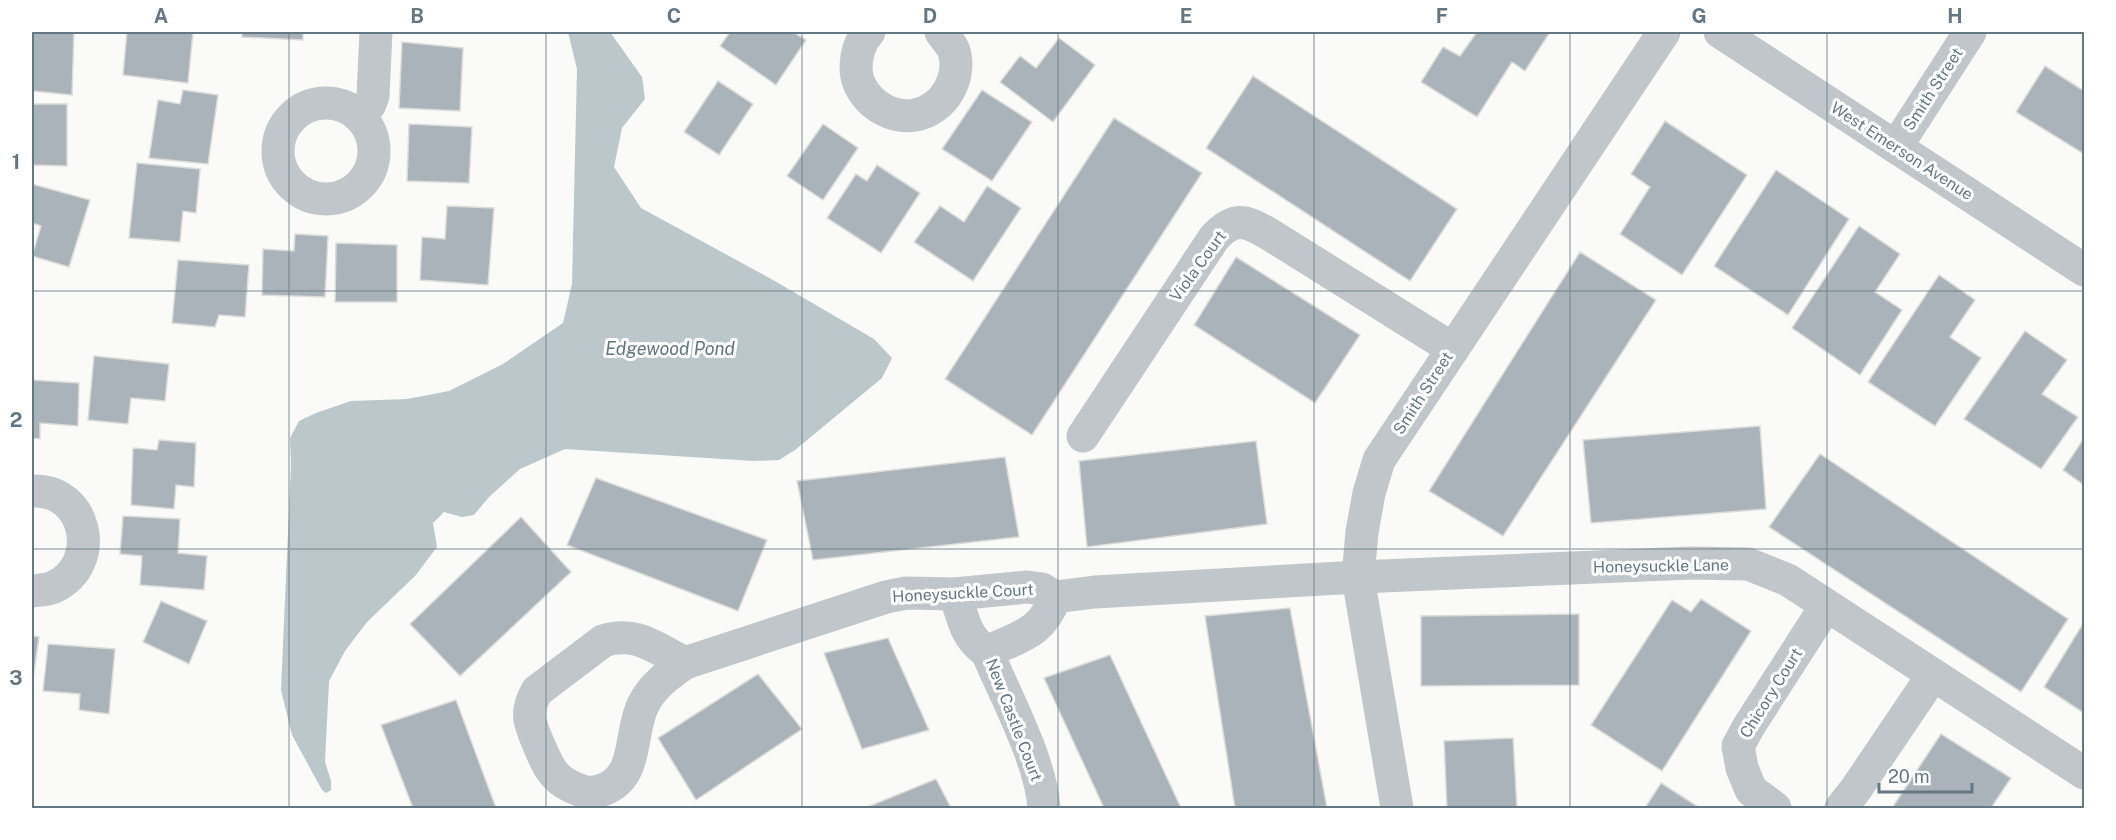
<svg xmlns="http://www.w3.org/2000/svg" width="2116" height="840" viewBox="0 0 2116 840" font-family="'Public Sans',sans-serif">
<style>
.water{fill:#bbc7cb}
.building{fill:#aab3b9;stroke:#dcdcda;stroke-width:1.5}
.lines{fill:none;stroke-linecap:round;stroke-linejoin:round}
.minor{stroke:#c1c6ca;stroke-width:33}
.grid{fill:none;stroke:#657782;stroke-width:1.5;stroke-opacity:0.55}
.labels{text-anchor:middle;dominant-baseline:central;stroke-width:6;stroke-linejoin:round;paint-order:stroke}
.street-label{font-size:16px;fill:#657782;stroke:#fff}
.water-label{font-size:18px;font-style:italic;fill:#60767c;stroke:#fff}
.neatline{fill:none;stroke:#657782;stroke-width:2}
.grid-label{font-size:20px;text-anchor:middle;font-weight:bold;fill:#657782}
</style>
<rect width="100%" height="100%" fill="#fafaf8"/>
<path class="water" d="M568 32H610L642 77 645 99 622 128 614 167 641 208 773 280 874 339 892 358 882 378 795 450 779 460 754 461 565 449 520 469 489 497 474 515 462 517 444 512 433 523 437 547 415 576 367 622 345 651 329 681 325 762 331 781V790L326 793 322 790 292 735 281 690 291 464 290 438 299 421 316 413 351 401 407 399 449 391 503 364 563 323 572 284 577 69Z"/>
<g class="building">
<path d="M32 32H74L72 95 32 91Z"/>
<path d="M127 32H193L188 83 123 75Z"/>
<path d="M242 32H303V40L242 37Z"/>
<path d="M730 32H793L806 40 776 85 720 46Z"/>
<path d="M1477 32H1550L1525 71 1512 62 1477 117 1421 82 1443 47 1460 56Z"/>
<path d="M1059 38 1095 65 1053 122 1000 82 1020 56 1036 68Z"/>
<path d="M402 42 463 48 460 111 399 108Z"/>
<path d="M2045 66 2084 91V154L2016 112Z"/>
<path d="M1253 76 1457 209 1410 281 1206 148Z"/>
<path d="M718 81 753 104 719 155 684 132Z"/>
<path d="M183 90 218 95 208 164 149 158 158 100 180 104Z"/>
<path d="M982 90 1032 122 992 181 942 149Z"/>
<path d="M32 104H67V166L32 165Z"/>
<path d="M1114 118 1202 173 1032 435 945 379Z"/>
<path d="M1665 121 1747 175 1682 275 1620 234 1650 187 1631 174Z"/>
<path d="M409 124 472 127 469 183 407 181Z"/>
<path d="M823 124 858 148 823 200 787 176Z"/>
<path d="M137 163 200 169 196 213 183 211 180 242 129 238Z"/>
<path d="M877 165 920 193 881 253 827 218 856 174 867 181Z"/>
<path d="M1776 170 1849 219 1788 315 1714 266Z"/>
<path d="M32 184 90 200 69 267 32 256 41 226 32 223Z"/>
<path d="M987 186 1021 208 973 281 914 242 940 206 964 222Z"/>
<path d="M447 206 494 208 488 285 420 280 422 237 445 239Z"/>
<path d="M1859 226 1900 254 1875 292 1902 310 1860 375 1792 328Z"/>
<path d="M295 234 328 236 325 297 262 295 263 249 294 251Z"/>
<path d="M336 243 397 245V302H335Z"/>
<path d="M1580 252 1656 300 1503 536 1429 491Z"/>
<path d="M1236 257 1360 335 1315 403 1194 325Z"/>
<path d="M178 260 249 265 245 317 219 315 215 327 172 323Z"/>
<path d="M1939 275 1975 300 1950 337 1981 358 1935 426 1868 382Z"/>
<path d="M2025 331 2067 360 2042 394 2078 417 2041 469 1964 419Z"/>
<path d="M94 356 169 364 165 401 131 398 128 424 88 420Z"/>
<path d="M32 380 79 383 78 426 40 423V439L32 438Z"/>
<path d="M1760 426 1766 509 1591 523 1583 440Z"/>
<path d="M2084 438V485L2063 470Z"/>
<path d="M159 440 196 443 194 487 176 485 174 509 131 505 133 448 157 450Z"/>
<path d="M1256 441 1267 524 1087 547 1079 461Z"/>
<path d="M1820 454 2068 619 2021 692 1769 527Z"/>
<path d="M1005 457 1019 537 813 560 797 481Z"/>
<path d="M596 478 767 540 738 611 567 545Z"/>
<path d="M123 516 180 519 178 553 207 556 204 590 140 585 142 556 120 554Z"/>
<path d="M521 517 571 572 460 676 410 624Z"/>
<path d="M1701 599 1751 631 1662 771 1591 725 1672 600 1691 612Z"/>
<path d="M161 601 207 621 189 664 143 642Z"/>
<path d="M1290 608 1327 808H1235L1205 616Z"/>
<path d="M1579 614V685L1421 686V616Z"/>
<path d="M2084 622V713L2044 687Z"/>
<path d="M32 636 39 637 33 679H32Z"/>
<path d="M888 638 929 730 862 749 824 653Z"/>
<path d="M48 644 115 649 109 714 79 710 80 694 43 691Z"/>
<path d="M1110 655 1181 808H1104L1044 678Z"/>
<path d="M758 674 802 729 696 800 658 738Z"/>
<path d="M456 700 496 808H413L381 725Z"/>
<path d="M1941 734 2011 778 1991 808H1892Z"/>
<path d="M1513 738 1517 808H1447L1444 741Z"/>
<path d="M936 779 951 808H865Z"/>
<path d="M1661 783 1700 808H1645Z"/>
</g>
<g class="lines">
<g class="minor">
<path d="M869 32C859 42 856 57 856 70 858 98 888 120 915 115 944 110 962 78 954 51 951 44 945 38 941 32"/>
<path d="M1720 32 2084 270"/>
<circle cx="326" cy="151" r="48"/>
<path d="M360 117 370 104 373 96 376 32"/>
<path d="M1896 147 1970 32"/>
<path d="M1083 436 1214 238C1234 216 1245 220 1269 234L1453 349"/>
<path d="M32 491C86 488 104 563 54 587 48 590 39 590 32 591"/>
<path d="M955 594C963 617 965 638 987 652"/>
<path d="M685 663C655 648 636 630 603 641L537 691C525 712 529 722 538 743 549 769 554 782 582 791 590 794 597 792 605 789 639 775 629 733 643 705 652 686 668 675 685 663L886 597 906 593 955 594 1027 587 1042 589 1055 597 1095 592 1358 577 1691 563 1748 564 1788 580 2084 773"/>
<path d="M1044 808C1041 761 1006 697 987 652 1020 636 1042 634 1055 597"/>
<path d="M1397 808 1358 577 1362 532 1369 493 1379 460 1664 32"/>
<path d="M1775 808 1751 790 1742 768 1738 746 1749 726 1826 606"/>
<path d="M1841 808 1856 789 1933 675"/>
</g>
</g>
<path class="grid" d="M289 32V808M546 32V808M802 32V808M1058 32V808M1314 32V808M1570 32V808M1827 32V808M32 291H2084M32 549H2084"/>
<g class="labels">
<g class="street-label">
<text transform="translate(1933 89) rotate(-57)">Smith Street</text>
<text transform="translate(1902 151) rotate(33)">West Emerson Avenue</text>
<text transform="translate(1198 266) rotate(-54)">Viola Court</text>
<text transform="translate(1423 393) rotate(-57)">Smith Street</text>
<text transform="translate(1661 566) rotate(-1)">Honeysuckle Lane</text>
<text transform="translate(963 593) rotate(-3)">Honeysuckle Court</text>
<text transform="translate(1771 693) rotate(-58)">Chicory Court</text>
<text transform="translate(1014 720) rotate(69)">New Castle Court</text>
</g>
<g class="water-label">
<text x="670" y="348">Edgewood Pond</text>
</g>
</g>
<rect width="2116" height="840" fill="none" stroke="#ffffff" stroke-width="66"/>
<path d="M1879 783v9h93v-9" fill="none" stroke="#657782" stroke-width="3"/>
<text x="1888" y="783" font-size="18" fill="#657782" stroke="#ffffff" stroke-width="4.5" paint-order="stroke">20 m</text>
<rect x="33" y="33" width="2050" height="774" class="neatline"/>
<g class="grid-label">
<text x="161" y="23">A</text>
<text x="417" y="23">B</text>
<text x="674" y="23">C</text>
<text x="930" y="23">D</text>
<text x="1186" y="23">E</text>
<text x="1442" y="23">F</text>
<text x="1699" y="23">G</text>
<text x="1955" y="23">H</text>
<text x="16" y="169">1</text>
<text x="16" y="427">2</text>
<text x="16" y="685">3</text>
</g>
</svg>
